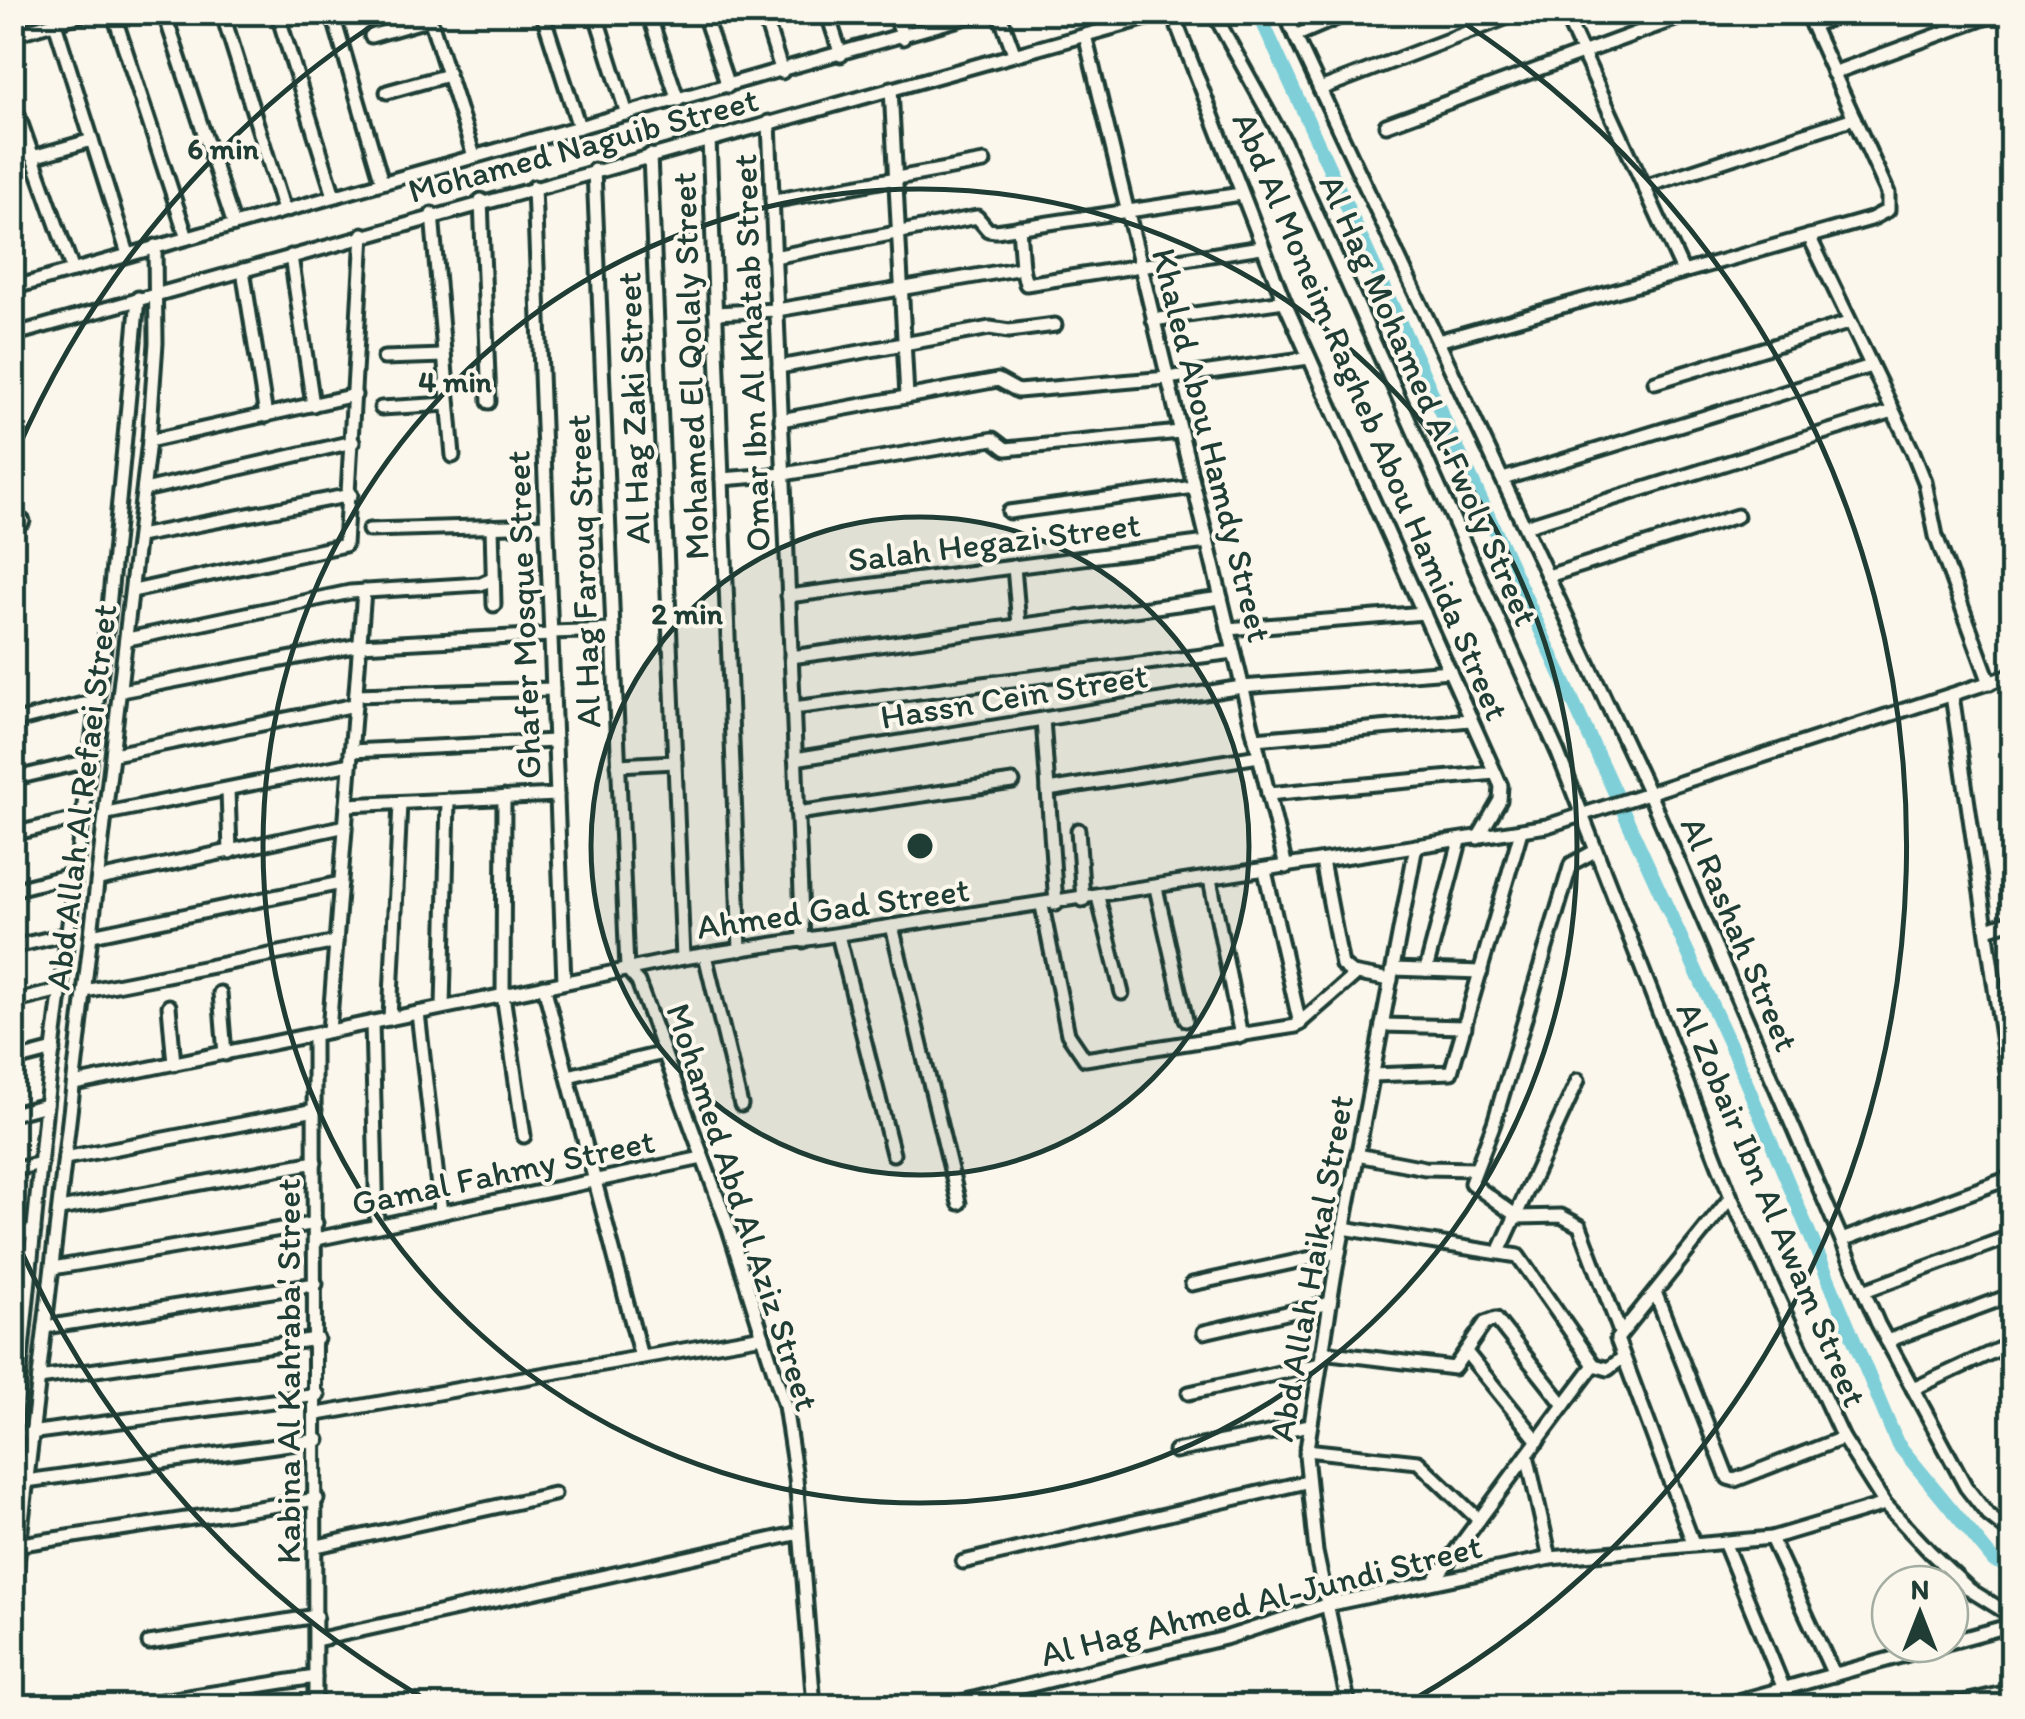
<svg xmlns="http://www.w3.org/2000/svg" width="2025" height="1719" viewBox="0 0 2025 1719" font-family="Itim,sans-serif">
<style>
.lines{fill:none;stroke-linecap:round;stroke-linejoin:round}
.canal{stroke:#7fcfd8;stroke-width:14}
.street-casing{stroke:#1f3d34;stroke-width:19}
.street{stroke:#fbf7ec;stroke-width:11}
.ring{fill:none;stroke:#1f3d34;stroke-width:5}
.labels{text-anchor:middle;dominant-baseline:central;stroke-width:8;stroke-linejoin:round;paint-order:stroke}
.street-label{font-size:35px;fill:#1f3d34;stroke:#fbf7ec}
.centre{fill:#1f3d34;stroke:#fbf7ec;stroke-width:5}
.ring-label{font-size:30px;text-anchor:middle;font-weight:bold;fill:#1f3d34;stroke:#fbf7ec;stroke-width:8;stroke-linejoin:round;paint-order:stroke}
</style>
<rect width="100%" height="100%" fill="#fbf7ec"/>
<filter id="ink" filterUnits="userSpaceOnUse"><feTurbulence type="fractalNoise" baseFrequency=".01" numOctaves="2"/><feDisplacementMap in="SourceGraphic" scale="20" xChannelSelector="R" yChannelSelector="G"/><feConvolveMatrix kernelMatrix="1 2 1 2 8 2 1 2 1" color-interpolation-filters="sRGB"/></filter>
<g filter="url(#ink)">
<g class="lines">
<path class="canal" d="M1258 12 1736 1058 1897 1443 1994 1561 2012 1567"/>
<g class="street-casing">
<g id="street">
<path d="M113 12 187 238"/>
<path d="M164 12 234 225"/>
<path d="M222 12 284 210"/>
<path d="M277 12 334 196"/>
<path d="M332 12 382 182"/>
<path d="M428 12 474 156"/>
<path d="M542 12 579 127"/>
<path d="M595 12 627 114"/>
<path d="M648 12 678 100"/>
<path d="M703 12 728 86"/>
<path d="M763 12 782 72"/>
<path d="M827 12 841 55"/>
<path d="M894 12 903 38"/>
<path d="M999 12 1014 53"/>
<path d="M1172 12 1284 301 1501 786 1500 800 1478 838"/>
<path d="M1213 12 1282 137 1558 753 1731 1197 1843 1438 1885 1504 1930 1552 1970 1590 2012 1616"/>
<path d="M1284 12 1648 791 1878 1324 1966 1487 1988 1515 2012 1534"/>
<path d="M1564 12 1682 269"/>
<path d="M55 23 128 254"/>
<path d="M1812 26 1846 12"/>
<path d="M12 35 91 12"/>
<path d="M1085 35 1286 867"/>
<path d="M371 36 430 19"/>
<path d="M1295 36 1351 12"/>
<path d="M1833 73 2001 12"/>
<path d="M891 88 907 397"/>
<path d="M1320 89 1521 12"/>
<path d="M387 92 448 75"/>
<path d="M12 98 73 271"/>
<path d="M769 122 803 941"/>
<path d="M1386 125 1694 12"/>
<path d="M709 139 740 950"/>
<path d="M650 155 683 958"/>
<path d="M33 157 92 140"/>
<path d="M12 158 32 153"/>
<path d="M594 170 627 969 638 982 728 1226 785 1406 796 1478 814 1706"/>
<path d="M534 187 564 982"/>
<path d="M1644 187 1854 118"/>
<path d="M481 200 489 402"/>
<path d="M772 201 984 162"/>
<path d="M432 214 453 456"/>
<path d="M1019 227 1022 268"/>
<path d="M1809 236 1913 452 1925 482 1936 536 1990 683"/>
<path d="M291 256 313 405"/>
<path d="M774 257 977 217 988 230 996 231 1241 194"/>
<path d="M243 270 266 416"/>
<path d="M12 288 984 12"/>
<path d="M715 313 777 310 1022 268 1026 284 1261 247"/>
<path d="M1153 320 1284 301"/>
<path d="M12 335 1168 12"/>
<path d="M1438 341 1871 219 1888 210V193L1806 12"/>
<path d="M384 358 444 356"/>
<path d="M779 367 990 328 1009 331 1055 325"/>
<path d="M1655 382 1848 323"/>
<path d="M381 408 448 404"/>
<path d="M781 420 998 380 1018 391 1167 378 1309 358"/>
<path d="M149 441 355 395"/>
<path d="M722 479 784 474 993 439 1006 449 1180 432"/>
<path d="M1503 479 1871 366"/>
<path d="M144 490 353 442"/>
<path d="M1009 512 1194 487"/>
<path d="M12 523 23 521"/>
<path d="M492 526 494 605"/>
<path d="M1525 526 1890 412"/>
<path d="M369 530 547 525"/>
<path d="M139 536 351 495"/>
<path d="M1014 567 1019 625"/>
<path d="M1548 576 1737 516"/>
<path d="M133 591 345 545 363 234"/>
<path d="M788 596 1207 542"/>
<path d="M1228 629 1424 613"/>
<path d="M551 632 613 630"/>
<path d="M128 639 350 592 481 584 492 579"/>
<path d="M791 657 1221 598"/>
<path d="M121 691 360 645 551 635"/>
<path d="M356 695 553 689"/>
<path d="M1952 695 2012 1105"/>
<path d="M793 708 1234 652"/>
<path d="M1043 719 1056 904"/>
<path d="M12 722 95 701"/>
<path d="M1255 739 1470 720"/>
<path d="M351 751 555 741"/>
<path d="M114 754 355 705"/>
<path d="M795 759 1242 687 1450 671"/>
<path d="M618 765 675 762"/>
<path d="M12 779 88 761"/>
<path d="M228 790 230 852"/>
<path d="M1048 790 1259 756"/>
<path d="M1268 794 1495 773"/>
<path d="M504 797 503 995 524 1136"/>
<path d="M347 805 557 795"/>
<path d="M107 813 350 764"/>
<path d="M797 813 1013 782"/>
<path d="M1078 830 1083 900"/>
<path d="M12 834 81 818"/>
<path d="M1595 851 1571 864 1494 1123 1471 1183 1518 1217 1561 1216 1580 1226 1620 1332"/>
<path d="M1322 861 1342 965 1352 973 1391 980"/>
<path d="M1265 871 1300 1024"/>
<path d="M99 879 346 826"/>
<path d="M1210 879 1241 1036"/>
<path d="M1156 888 1186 1020"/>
<path d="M12 890 75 874"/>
<path d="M1098 897 1122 993"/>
<path d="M1042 906 1068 1034 1085 1059 1296 1026 1356 974"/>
<path d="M892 926 959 1203"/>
<path d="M1987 929 2012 921"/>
<path d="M92 935 341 883"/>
<path d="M838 935 893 1154"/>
<path d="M12 947 68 934"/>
<path d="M705 955 741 1105"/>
<path d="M1393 969 1481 972"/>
<path d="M1426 970 1460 841"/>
<path d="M544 986 641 1357"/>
<path d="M85 991 336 942"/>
<path d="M220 993 225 1054"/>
<path d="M12 1002 61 990"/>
<path d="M169 1006 174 1064"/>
<path d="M443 1007 448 800"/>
<path d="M418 1013 441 1213"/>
<path d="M390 1019 400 803"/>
<path d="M372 1022 377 1226"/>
<path d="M1382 1025 1465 1027"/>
<path d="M329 1031 364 591"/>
<path d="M314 1035 315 1706"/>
<path d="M12 1061 54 1050"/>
<path d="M1373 1075 1451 1072 1521 831"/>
<path d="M568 1076 664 1053"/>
<path d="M74 1084 683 958 1547 826 2012 675"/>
<path d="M12 1114 46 1105"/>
<path d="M1357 1155 1425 1168 1476 1169"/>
<path d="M65 1158 315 1110"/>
<path d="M12 1170 41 1163"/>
<path d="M60 1209 315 1162"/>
<path d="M1343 1228 1518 1256 1594 1365 1608 1369 1621 1359"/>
<path d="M12 1234 34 1231"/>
<path d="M316 1239 702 1158"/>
<path d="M1842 1240 2012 1177"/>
<path d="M1499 1252 1578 1080"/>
<path d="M53 1268 316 1223"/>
<path d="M1192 1284 1339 1252"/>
<path d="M1864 1291 2012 1236"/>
<path d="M1655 1292 1728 1478 1735 1480 1843 1438"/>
<path d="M45 1327 316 1284"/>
<path d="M1204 1332 1330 1303"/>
<path d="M1887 1341 2012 1295"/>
<path d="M1322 1352 1454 1368 1485 1323 1496 1319 1564 1405 1433 1582"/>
<path d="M1466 1352 1538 1441"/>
<path d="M39 1378 317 1339"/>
<path d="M1913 1389 2012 1343"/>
<path d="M1189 1393 1320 1364"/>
<path d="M1564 1405 1594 1365"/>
<path d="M318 1414 763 1336"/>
<path d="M29 1433 318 1395"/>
<path d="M1306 1450 1418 1462 1479 1520"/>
<path d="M1175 1451 1310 1425"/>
<path d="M12 1452 46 1105 109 608 138 298"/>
<path d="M1527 1455 1550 1558"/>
<path d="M12 1483 318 1440"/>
<path d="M1771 1538 1834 1675"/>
<path d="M1724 1542 1784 1689"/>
<path d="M1693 1543 1617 1339 1731 1197"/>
<path d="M15 1545 317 1499"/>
<path d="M317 1546 554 1494"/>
<path d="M963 1562 1306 1482"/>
<path d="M12 1606 149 441 156 343 155 246"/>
<path d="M316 1640 800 1533"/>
<path d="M1950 1642 2012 1625"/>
<path d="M149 1643 316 1616"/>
<path d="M130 1706 315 1677"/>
<path d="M945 1706 1225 1638 1326 1605 1550 1558 1771 1538 1885 1504"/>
<path d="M1349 1706 1316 1552 1306 1455 1334 1279 1416 846"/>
<path d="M1721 1706 1944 1644"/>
<path d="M1948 1706 2012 1691"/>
</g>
</g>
<use href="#street" class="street"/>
</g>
</g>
<circle cx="920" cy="846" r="329" fill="#1f3d34" fill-opacity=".12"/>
<g class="ring">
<circle cx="920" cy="846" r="329"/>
<circle cx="920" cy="846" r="657"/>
<path d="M434 1704A986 986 0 0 1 16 1239M16 453A986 986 0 0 1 390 14M1450 14A986 986 0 0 1 1406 1704"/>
</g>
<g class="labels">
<g class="street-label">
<text transform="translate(583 145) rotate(-15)">Mohamed Naguib Street</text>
<text transform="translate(751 353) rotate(-92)">Omar Ibn Al Khatab Street</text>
<text transform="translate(690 366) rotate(-92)">Mohamed El Qolaly Street</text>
<text transform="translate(1429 400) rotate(66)">Al Hag Mohamed Al Fwoly Street</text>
<text transform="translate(633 408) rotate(-92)">Al Hag Zaki Street</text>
<text transform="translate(1371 416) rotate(67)">Abd Al Moneim Ragheb Abou Hamida Street</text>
<text transform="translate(1212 445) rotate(76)">Khaled Abou Hamdy Street</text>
<text transform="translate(994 542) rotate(-7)">Salah Hegazi Street</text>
<text transform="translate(583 571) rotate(-92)">Al Hag Farouq Street</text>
<text transform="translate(523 615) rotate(-92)">Ghafer Mosque Street</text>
<text transform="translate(1014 696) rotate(-9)">Hassn Cein Street</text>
<text transform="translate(81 797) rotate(-83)">Abd Allah Al Refaei Street</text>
<text transform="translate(833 908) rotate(-8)">Ahmed Gad Street</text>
<text transform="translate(1740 934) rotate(67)">Al Rashah Street</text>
<text transform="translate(503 1172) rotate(-12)">Gamal Fahmy Street</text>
<text transform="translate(1772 1204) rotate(67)">Al Zobair Ibn Al Awam Street</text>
<text transform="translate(743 1207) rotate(72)">Mohamed Abd Al Aziz Street</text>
<text transform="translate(1311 1268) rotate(-80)">Abd Allah Haikal Street</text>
<text transform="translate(288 1371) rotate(-90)">Kabina Al Kahraba' Street</text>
<text transform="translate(1261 1600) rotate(-14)">Al Hag Ahmed Al-Jundi Street</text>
</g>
</g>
<circle cx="920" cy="846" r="15" class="centre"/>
<g class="ring-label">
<text x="223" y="159">6 min</text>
<text x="455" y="392">4 min</text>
<text x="687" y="624">2 min</text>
</g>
<rect width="2025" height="1719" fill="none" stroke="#fbf7ec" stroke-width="50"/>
<rect x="25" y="25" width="1975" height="1669" fill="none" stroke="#1f3d34" stroke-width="4" filter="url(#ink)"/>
<g transform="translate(1920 1614)"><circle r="48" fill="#fbf7ec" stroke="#a3ada2" stroke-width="2.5"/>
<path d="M0-8L18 38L0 25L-18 38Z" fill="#1f3d34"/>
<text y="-15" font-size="28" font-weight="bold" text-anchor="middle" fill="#1f3d34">N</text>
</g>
</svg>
